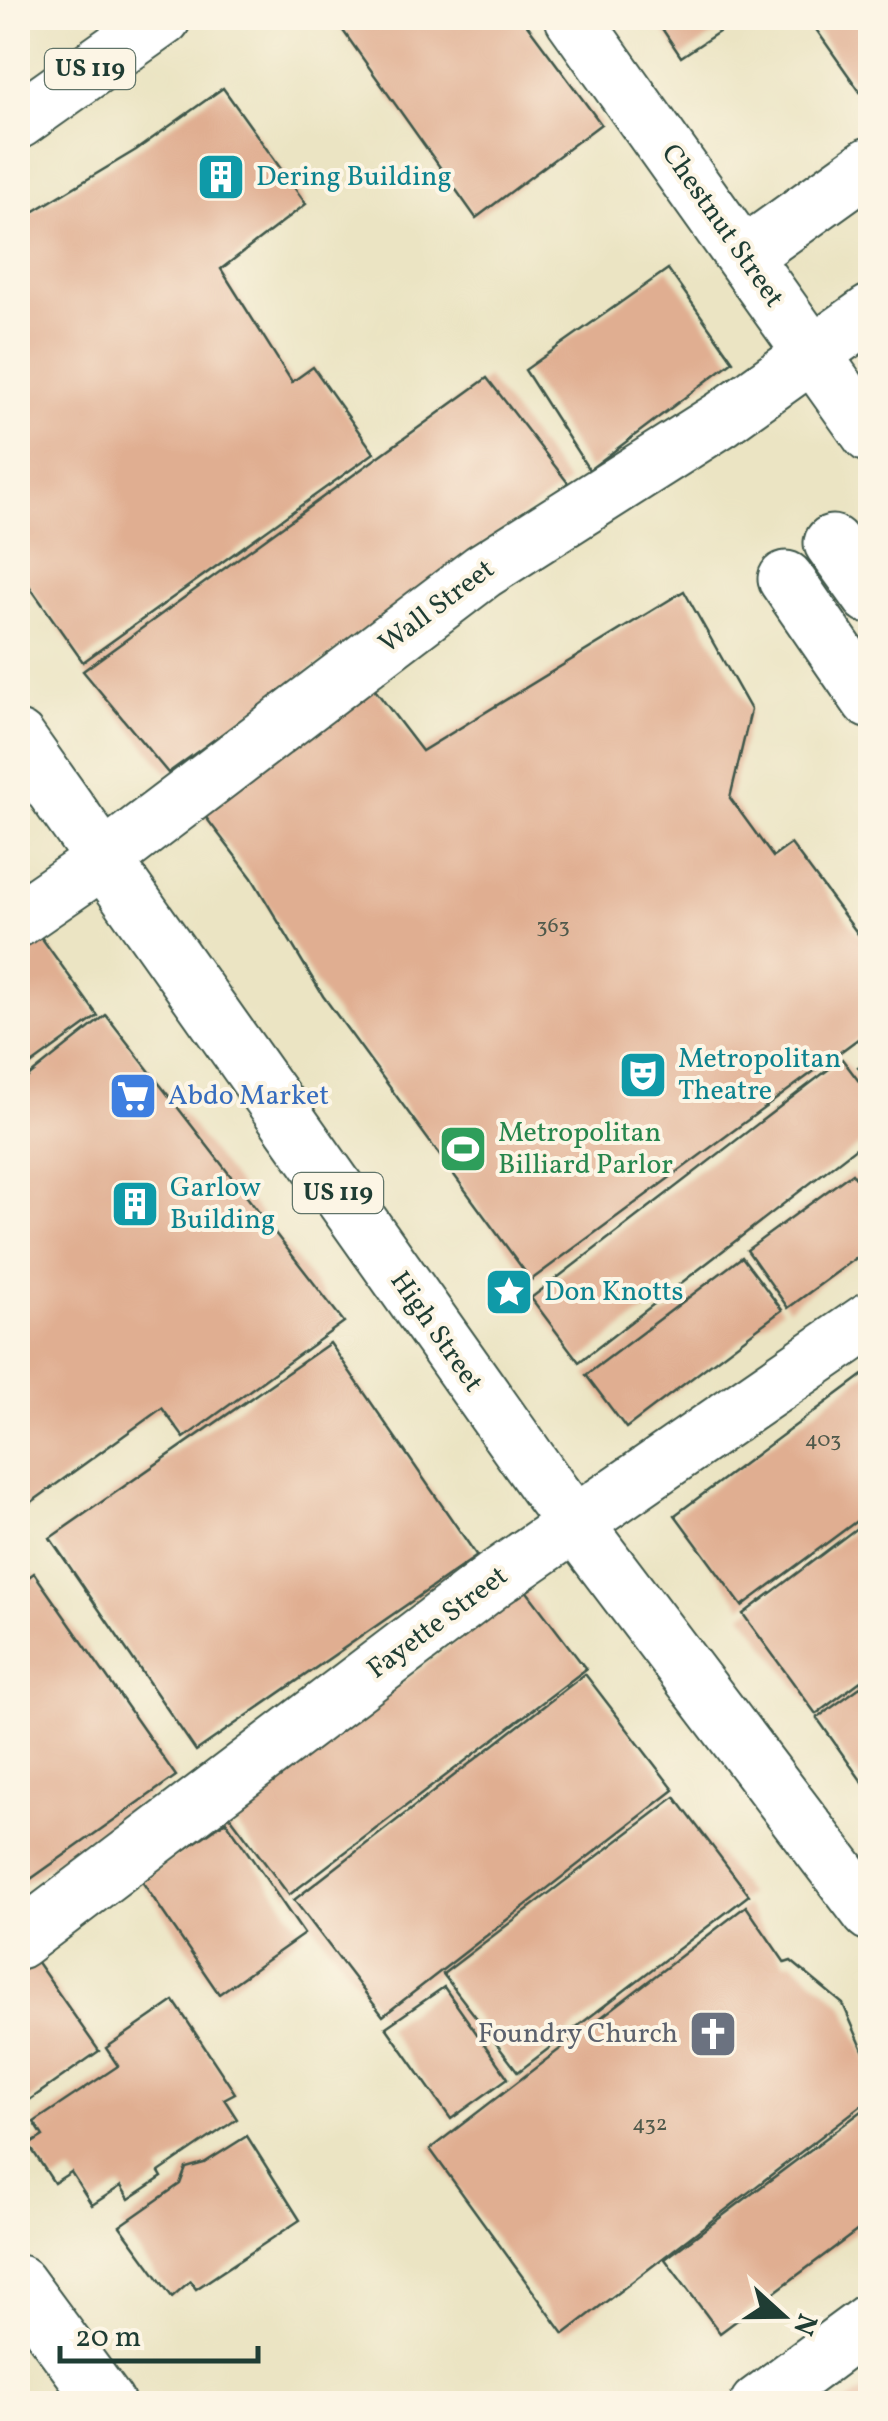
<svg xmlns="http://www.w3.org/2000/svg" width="888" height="2421" viewBox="0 0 888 2421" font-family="Vollkorn,serif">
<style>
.building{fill:#e0ae91}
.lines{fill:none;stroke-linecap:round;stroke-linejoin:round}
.minor-casing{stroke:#3e5649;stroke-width:59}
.major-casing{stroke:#3e5649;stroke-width:59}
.minor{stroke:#fff;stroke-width:55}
.major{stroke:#fff;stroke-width:55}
.labels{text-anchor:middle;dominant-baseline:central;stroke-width:8;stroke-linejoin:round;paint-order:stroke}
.number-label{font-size:22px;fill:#4f594b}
.shield{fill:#fcf5e5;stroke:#617469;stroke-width:2.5}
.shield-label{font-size:25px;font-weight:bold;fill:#1f3d34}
.culture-label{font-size:28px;fill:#0d838f;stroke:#fcf5e5;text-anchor:start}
.street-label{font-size:28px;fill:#1f3d34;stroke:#fcf5e5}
.shop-label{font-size:28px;fill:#366cbe;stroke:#fcf5e5;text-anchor:start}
.leisure-label{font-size:28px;fill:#27864d;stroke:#fcf5e5;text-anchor:start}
.worship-label{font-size:28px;fill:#5b616d;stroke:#fcf5e5;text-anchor:end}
</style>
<rect width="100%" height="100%" fill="#fcf5e5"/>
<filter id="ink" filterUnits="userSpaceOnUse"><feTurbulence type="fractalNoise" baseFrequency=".01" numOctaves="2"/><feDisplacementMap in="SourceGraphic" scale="20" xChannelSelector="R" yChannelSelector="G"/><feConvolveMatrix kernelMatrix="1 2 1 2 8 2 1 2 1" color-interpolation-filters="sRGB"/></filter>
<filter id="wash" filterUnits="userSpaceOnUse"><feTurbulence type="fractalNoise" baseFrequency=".0048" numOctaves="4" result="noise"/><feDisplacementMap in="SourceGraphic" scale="40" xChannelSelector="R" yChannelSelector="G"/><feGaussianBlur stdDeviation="2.25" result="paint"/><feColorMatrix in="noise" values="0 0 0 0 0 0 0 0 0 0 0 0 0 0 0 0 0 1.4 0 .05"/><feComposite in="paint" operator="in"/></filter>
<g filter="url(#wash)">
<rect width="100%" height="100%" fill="#ebe4c3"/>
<g id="blocks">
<g class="building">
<path d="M334 18H522L601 124 476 218Z"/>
<path d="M655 18H740L681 57Z"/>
<path d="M808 18H870V106Z"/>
<path d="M223 88 306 204 221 269 292 382 313 367 374 453 83 662 18 570V221L136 150Z"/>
<path d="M668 269 733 361 589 470 525 370Z"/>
<path d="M487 378 568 483 168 773 83 671Z"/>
<path d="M684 591 751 710 730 798 773 857 791 844 858 934 870 926V1030L531 1280 323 996 252 878 198 807 366 678 422 751Z"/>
<path d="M33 926 98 1016 18 1074V937Z"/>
<path d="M106 1015 344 1322 184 1438 162 1408 22 1509 18 1503V1085Z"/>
<path d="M842 1059 870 1096V1137L579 1362 531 1298Z"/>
<path d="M870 1059V1087L858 1067Z"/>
<path d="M852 1173 870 1198V1248L788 1308 747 1250Z"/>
<path d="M742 1257 782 1310 626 1428 586 1375Z"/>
<path d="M330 1343 477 1556 196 1751 50 1538Z"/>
<path d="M870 1370V1511L742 1606 675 1515Z"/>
<path d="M870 1518V1674L816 1714 743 1614Z"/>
<path d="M34 1573 176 1776 18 1888V1585Z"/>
<path d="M525 1589 586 1669 289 1895 229 1815Z"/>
<path d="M585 1674 674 1790 383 2016 294 1900Z"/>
<path d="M870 1680V1793L817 1718Z"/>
<path d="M675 1797 749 1895 518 2072 443 1974Z"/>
<path d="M226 1821 304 1934 219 1994 141 1880Z"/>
<path d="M746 1906 785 1963 791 1961 843 2004 870 2066V2099L564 2334 430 2149Z"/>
<path d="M27 1948 99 2051 18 2108V1955Z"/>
<path d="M444 1987 508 2078 451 2119 386 2027Z"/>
<path d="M174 2001 235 2093 224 2099 237 2119 159 2172 162 2177 129 2199 121 2186 92 2205 71 2172 54 2183 29 2145 43 2136 34 2122 118 2066 106 2048Z"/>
<path d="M870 2105V2221L720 2333 665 2259Z"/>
<path d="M247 2136 300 2220 196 2289 190 2281 172 2297 120 2226 180 2184 186 2168 204 2163Z"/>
<path d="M870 2386V2404H844Z"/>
</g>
</g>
</g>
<g filter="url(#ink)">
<use href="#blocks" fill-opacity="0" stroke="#3e5649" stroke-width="2.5"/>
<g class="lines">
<g class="minor-casing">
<g id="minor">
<path d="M573 18 870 435"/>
<path d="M743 256 870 165"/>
<path d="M832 543 870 596"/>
<path d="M786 579 870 701"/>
<path d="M18 919 102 861 483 571 722 419 870 313"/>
<path d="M18 1941 495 1579 870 1320"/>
<path d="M758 2404 870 2321"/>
</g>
</g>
<g class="major-casing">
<g id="major">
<path d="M18 121 163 18"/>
<path d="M18 739 551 1492 870 1913"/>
<path d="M18 2283 107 2404"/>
</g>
</g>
<use href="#minor" class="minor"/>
<use href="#major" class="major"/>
</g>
</g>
<defs>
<g id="building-square" transform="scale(2.5)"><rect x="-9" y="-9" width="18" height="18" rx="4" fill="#0f9aa8" stroke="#fcf5e5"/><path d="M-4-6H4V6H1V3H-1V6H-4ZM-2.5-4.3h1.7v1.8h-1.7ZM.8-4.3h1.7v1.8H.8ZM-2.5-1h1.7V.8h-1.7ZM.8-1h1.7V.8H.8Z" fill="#fff"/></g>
<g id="theatre-square" transform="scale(2.5)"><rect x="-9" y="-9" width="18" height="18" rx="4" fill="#0f9aa8" stroke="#fcf5e5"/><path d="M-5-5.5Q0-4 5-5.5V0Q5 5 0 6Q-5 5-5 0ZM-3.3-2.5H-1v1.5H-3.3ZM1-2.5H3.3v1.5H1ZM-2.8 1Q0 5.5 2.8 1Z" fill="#fff"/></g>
<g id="supermarket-square" transform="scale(2.5)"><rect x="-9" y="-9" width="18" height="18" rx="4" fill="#3f7fe0" stroke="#fcf5e5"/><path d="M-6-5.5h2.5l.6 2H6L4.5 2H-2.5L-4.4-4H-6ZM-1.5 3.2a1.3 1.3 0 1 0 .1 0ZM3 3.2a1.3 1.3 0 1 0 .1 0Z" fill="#fff"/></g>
<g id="stadium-square" transform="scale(2.5)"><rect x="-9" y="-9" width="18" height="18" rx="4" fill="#2e9e5b" stroke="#fcf5e5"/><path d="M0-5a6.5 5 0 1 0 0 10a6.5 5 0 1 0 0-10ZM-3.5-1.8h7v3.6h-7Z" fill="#fff"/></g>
<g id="sight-square" transform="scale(2.5)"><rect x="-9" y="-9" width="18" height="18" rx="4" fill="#0f9aa8" stroke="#fcf5e5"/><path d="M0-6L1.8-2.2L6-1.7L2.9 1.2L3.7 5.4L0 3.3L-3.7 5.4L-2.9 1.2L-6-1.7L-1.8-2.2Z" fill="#fff"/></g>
<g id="church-square" transform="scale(2.5)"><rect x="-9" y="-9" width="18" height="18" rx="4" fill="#6b7280" stroke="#fcf5e5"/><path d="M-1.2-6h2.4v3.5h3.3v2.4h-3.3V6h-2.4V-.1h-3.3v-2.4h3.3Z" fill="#fff"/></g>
</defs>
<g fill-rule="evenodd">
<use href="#building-square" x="221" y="177"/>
<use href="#theatre-square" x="643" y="1075"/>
<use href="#supermarket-square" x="133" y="1096"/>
<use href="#stadium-square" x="463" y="1149"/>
<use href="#building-square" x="135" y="1204"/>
<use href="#sight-square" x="509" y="1292"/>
<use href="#church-square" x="713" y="2034"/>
</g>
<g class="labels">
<g class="number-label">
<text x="553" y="926">363</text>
<text x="823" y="1440">403</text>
<text x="650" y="2124">432</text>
</g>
<g class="shield">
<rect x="45" y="49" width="90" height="40" rx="8"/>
<rect x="293" y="1173" width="90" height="40" rx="8"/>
</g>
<g class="shield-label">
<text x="90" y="69">US 119</text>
<text x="338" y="1193">US 119</text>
</g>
<g class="culture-label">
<text x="256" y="177">Dering Building</text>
<text x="678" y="1059">Metropolitan<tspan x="678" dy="32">Theatre</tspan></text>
<text x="170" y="1188">Garlow<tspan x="170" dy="32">Building</tspan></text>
<text x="544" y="1292">Don Knotts</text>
</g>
<g class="street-label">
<text transform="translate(722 226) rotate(55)">Chestnut Street</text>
<text transform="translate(437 607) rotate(-37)">Wall Street</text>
<text transform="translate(436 1332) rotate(55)">High Street</text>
<text transform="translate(438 1623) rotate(-37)">Fayette Street</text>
</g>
<g class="shop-label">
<text x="168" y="1096">Abdo Market</text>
</g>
<g class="leisure-label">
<text x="498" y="1133">Metropolitan<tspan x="498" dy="32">Billiard Parlor</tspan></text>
</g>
<g class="worship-label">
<text x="678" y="2034">Foundry Church</text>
</g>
</g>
<rect width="888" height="2421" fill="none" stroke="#fcf5e5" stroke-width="60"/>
<g transform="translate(783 2316) rotate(111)" stroke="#fcf5e5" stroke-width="8" paint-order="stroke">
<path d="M0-8L18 38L0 25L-18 38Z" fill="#1f3d34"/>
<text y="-15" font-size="28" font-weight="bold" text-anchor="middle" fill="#1f3d34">N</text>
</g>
<path d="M60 2346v15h198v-15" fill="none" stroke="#1f3d34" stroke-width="5"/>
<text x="75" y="2346" font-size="30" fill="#1f3d34" stroke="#fcf5e5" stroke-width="8" paint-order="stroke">20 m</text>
</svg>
